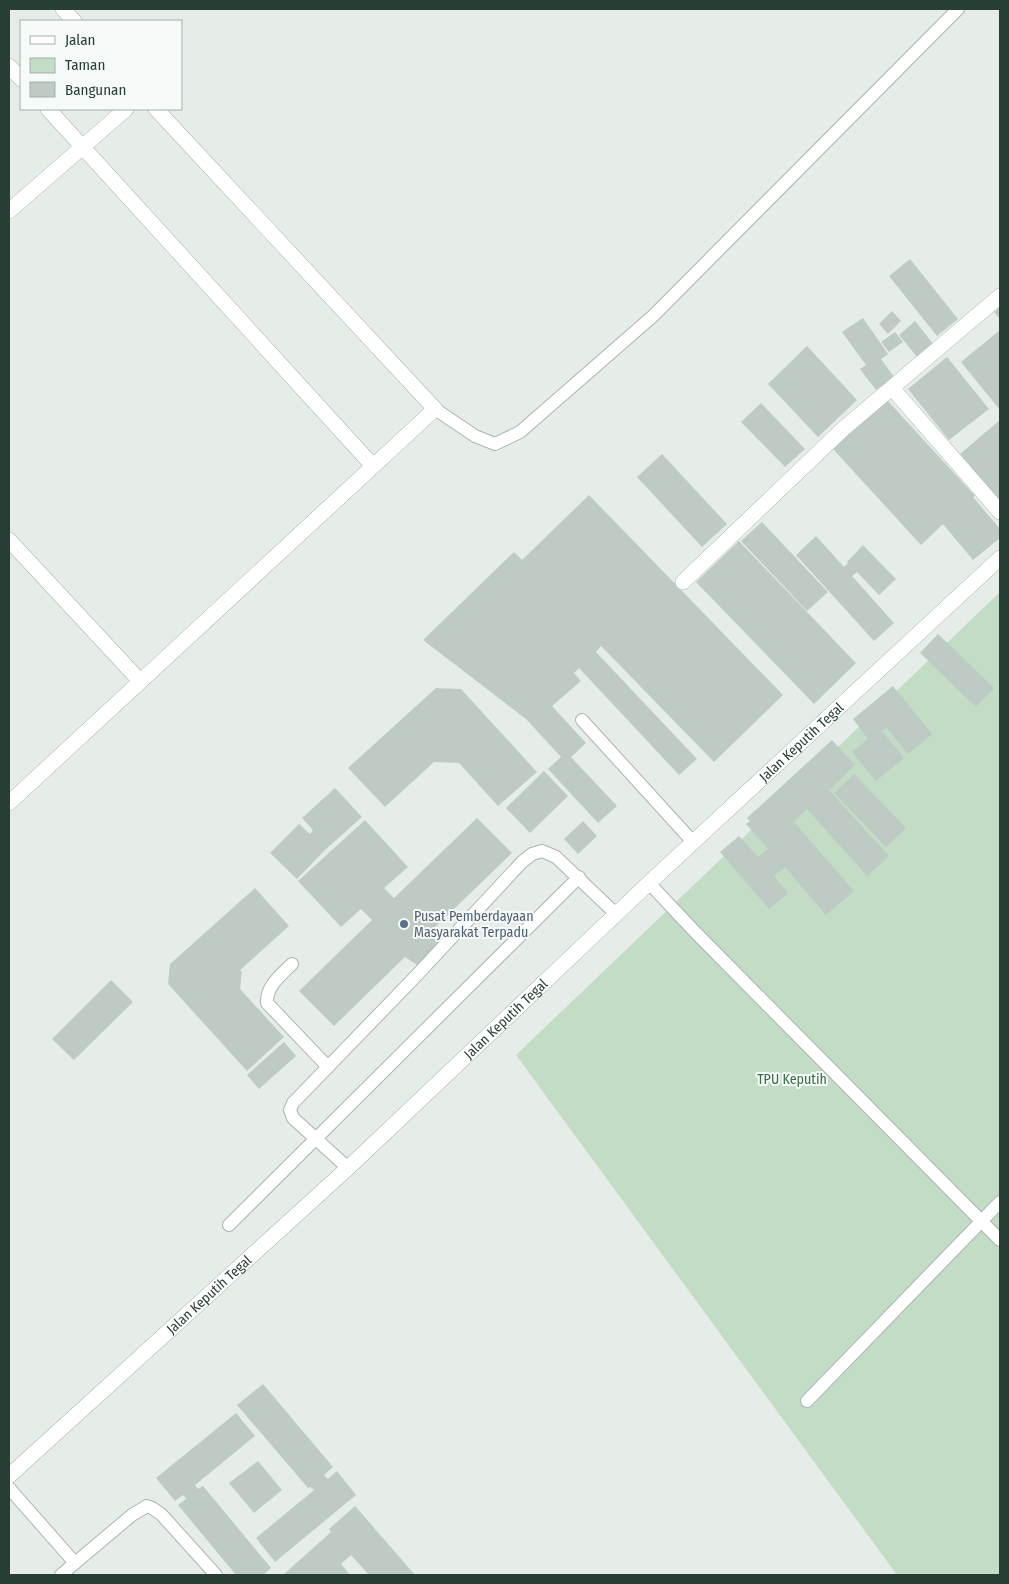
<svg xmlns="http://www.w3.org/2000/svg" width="1009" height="1584" viewBox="0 0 1009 1584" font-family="'Fira Sans Condensed',sans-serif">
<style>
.green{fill:#c2dcc5}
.building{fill:#becbc4}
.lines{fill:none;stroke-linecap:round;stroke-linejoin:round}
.service-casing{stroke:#a9b5af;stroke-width:14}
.minor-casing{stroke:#a9b5af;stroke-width:16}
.secondary-casing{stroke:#a5b8af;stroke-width:16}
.service{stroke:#fff;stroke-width:12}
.minor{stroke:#fff;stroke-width:15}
.secondary{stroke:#fff;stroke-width:15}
.service-dot{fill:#5c6f8a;stroke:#f6faf8;stroke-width:2}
.labels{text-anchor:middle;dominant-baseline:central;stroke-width:4;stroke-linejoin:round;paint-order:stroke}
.street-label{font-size:14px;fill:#273e34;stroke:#f6faf8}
.service-label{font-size:14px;fill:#4e5e75;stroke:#f6faf8;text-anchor:start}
.park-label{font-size:14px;fill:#357043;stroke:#f6faf8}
</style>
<rect width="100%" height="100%" fill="#e6ede9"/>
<path class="green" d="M1000 592V1575H897L516 1055Z"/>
<g class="building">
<path d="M910 259 958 319 937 336 889 276Z"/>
<path d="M1000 307V319L994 312Z"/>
<path d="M892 311 901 321 888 334 879 324Z"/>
<path d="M863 318 888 354 881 359 894 377 876 390 860 369 866 365 842 332Z"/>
<path d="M915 321 934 345 918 358 899 335Z"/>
<path d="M1000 330V410L961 362Z"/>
<path d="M895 332 903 342 889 352 881 342Z"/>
<path d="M807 346 857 400 818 437 768 384Z"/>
<path d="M947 357 989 409 949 440 908 389Z"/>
<path d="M887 400 975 496 973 497 1000 529V538L973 560 943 524 921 545 833 449Z"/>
<path d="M761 403 805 449 785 467 741 422Z"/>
<path d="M1000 420V503L960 454Z"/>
<path d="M662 454 727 524 702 547 637 477Z"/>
<path d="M589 495 783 695 714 762 601 646 596 652 697 759 679 775 579 668 574 673 581 681 552 706 586 743 571 757 617 806 598 823 548 769 561 757 526 719 423 640 514 552 522 560Z"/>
<path d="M762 522 828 592 807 611 741 541Z"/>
<path d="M816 536 844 567 848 563 847 562 863 545 896 579 879 595 857 572 852 576 894 623 874 641 796 555Z"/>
<path d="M739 541 856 663 814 704 696 582Z"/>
<path d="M938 634 994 688 976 707 920 653Z"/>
<path d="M893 686 932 734 908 754 887 728 882 731 904 758 876 781 852 752 868 739 853 719Z"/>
<path d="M436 688 461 689 537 772 498 806 459 763 434 762 385 807 348 768Z"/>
<path d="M832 740 855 765 829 790 889 856 867 876 807 809 794 822 854 891 826 915 785 867 774 876 788 893 769 909 720 852 739 836 758 857 768 849 746 824 750 821 747 818Z"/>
<path d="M544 771 568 796 530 833 506 808Z"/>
<path d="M854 774 906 828 886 847 834 793Z"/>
<path d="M335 788 362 817 326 849 297 879 270 853 299 824 310 834 313 830 302 818Z"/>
<path d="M477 818 512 853 429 933 439 943 417 965 405 957 334 1026 299 991 372 920 361 909 341 927 298 881 365 820 408 867 384 888 394 898Z"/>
<path d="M583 821 597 836 578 854 564 839Z"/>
<path d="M255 888 289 926 239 971H242L240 989 284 1037 247 1071 168 984 170 964Z"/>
<path d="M111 980 133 1002 74 1060 52 1039Z"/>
<path d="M284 1042 296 1056 259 1089 247 1075Z"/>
<path d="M263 1384 333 1467 324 1475 328 1479 337 1471 356 1495 275 1562 256 1538 314 1490 310 1487 308 1488 237 1405Z"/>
<path d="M236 1413 255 1436 195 1485 198 1489 203 1486 271 1568 263 1575H236L178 1505 186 1499 183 1495 175 1501 156 1478Z"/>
<path d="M258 1461 282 1490 254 1513 229 1483Z"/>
<path d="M355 1506 415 1575H369L351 1555 341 1564 350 1575H283L331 1532 329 1529Z"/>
</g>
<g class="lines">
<g class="service-casing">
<g id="service">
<path d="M435 409 475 436 495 444 520 432 653 316 958 9"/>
<path d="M582 720 693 842"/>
<path d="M649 883 696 933 1000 1240"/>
<path d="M292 964C281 975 266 986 267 1003L328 1067"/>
<path d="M348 1168 293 1118 290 1110 293 1103 416 976 522 862 532 854 542 851 556 857 616 914"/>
<path d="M229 1225 579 877"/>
<path d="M807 1401 1000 1202"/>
<path d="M9 1488 75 1563 132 1515 147 1506 152 1508 161 1514 216 1575"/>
<path d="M61 1575 75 1563"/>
</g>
</g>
<g class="minor-casing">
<g id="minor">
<path d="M63 9 74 21"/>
<path d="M9 66 21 79"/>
<path d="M48 109 373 466"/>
<path d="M9 211 126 109"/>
<path d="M892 388 1000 512"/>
<path d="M9 540 140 681"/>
<path d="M683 582 843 429 1000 296"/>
<path d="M9 803 435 409 156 109"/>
</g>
</g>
<g class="secondary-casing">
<g id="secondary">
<path id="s1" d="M9 1476 348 1168 649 883 1000 558"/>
</g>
</g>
<use href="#service" class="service"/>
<use href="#minor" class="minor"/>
<use href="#secondary" class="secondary"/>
</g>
<circle class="service-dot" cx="404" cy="924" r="5"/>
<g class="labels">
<g class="street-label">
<text stroke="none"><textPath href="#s1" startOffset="1080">Jalan Keputih Tegal</textPath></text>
<text stroke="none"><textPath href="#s1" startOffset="675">Jalan Keputih Tegal</textPath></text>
<text stroke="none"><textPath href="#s1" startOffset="270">Jalan Keputih Tegal</textPath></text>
</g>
<g class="service-label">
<text x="414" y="916">Pusat Pemberdayaan<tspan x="414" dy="16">Masyarakat Terpadu</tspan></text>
</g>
<g class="park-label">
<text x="792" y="1079">TPU Keputih</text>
</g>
</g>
<rect width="1009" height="1584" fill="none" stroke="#273e34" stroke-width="20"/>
<rect x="20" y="20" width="162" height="90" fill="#f6faf8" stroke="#a3afaa"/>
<rect x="30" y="36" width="25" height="8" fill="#ffffff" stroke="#a3afaa"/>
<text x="65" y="45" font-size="15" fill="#273e34">Jalan</text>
<rect x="30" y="58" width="25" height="15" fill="#c2dcc5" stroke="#a3afaa"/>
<text x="65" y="70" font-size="15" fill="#273e34">Taman</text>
<rect x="30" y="82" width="25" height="15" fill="#becbc4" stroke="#a3afaa"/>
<text x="65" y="95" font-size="15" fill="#273e34">Bangunan</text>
</svg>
